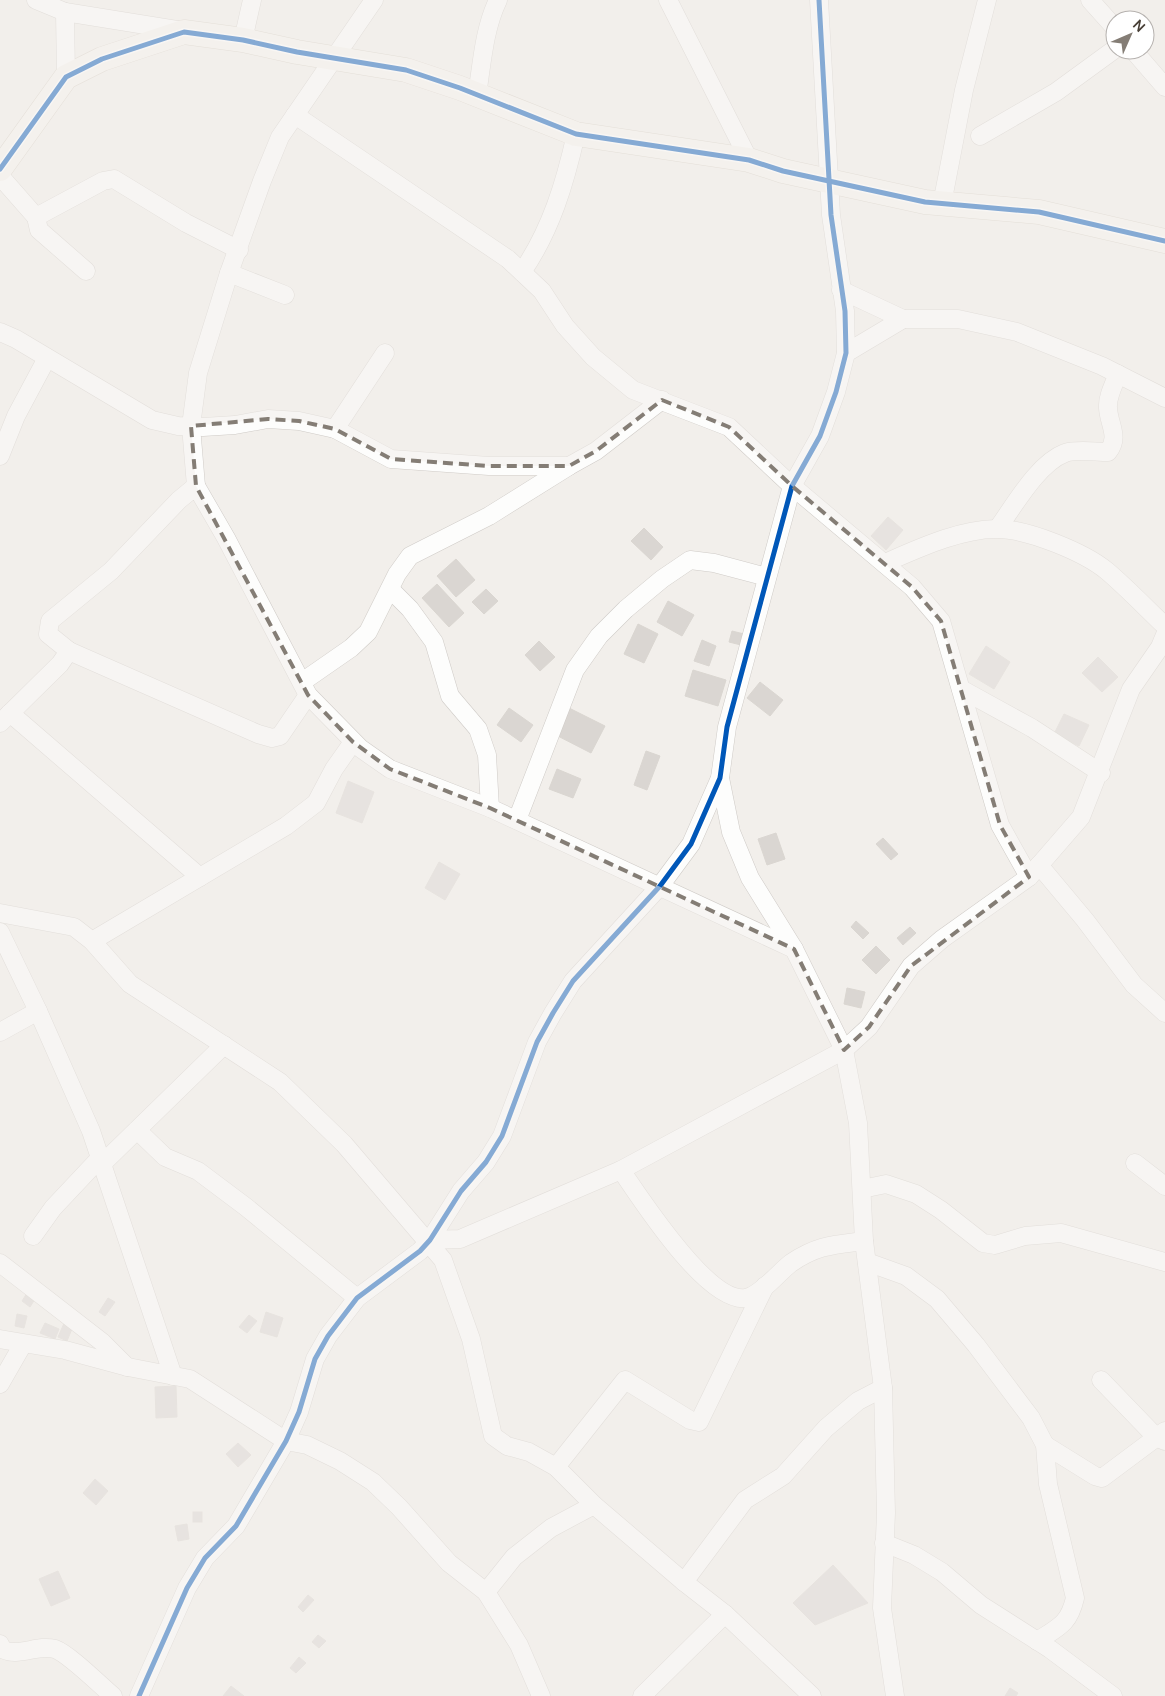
<svg xmlns="http://www.w3.org/2000/svg" width="1165" height="1696" viewBox="0 0 1165 1696" font-family="Manrope,sans-serif">
<style>
.building{fill:#dad6d2;stroke:#dad6d1}
.lines{fill:none;stroke-linecap:round;stroke-linejoin:round}
.street-casing{stroke:#cfcbc7;stroke-width:19}
.secondary-casing{stroke:#d3cdc3;stroke-width:25}
.street{stroke:#fdfdfc;stroke-width:18}
.secondary{stroke:#f7f4ef;stroke-width:24}
.cycleway-casing{stroke:#fff;stroke-width:8}
.cycleway{stroke:#0057b8;stroke-width:5}
.marked{fill:none;stroke:#847d75;stroke-width:4;stroke-dasharray:10 6;stroke-linejoin:round}
</style>
<rect width="100%" height="100%" fill="#f2efeb"/>
<g class="building">
<path d="M888 517 903 530 886 550 871 536Z"/>
<path d="M644 528 663 547 651 560 631 541Z"/>
<path d="M456 559 475 580 456 597 437 576Z"/>
<path d="M437 584 464 613 449 627 422 598Z"/>
<path d="M486 589 498 601 484 614 472 602Z"/>
<path d="M668 601 694 615 682 636 657 622Z"/>
<path d="M638 624 658 634 644 663 624 654Z"/>
<path d="M732 631 744 634 741 645 729 642Z"/>
<path d="M702 640 716 646 709 666 694 661Z"/>
<path d="M539 641 555 657 540 671 525 655Z"/>
<path d="M986 646 1010 662 994 689 969 674Z"/>
<path d="M1098 657 1118 677 1102 692 1082 673Z"/>
<path d="M693 670 726 680 718 706 685 696Z"/>
<path d="M760 682 783 700 770 716 747 698Z"/>
<path d="M565 706 605 726 591 753 552 733Z"/>
<path d="M509 708 533 725 521 742 497 725Z"/>
<path d="M1064 714 1089 725 1079 746 1054 734Z"/>
<path d="M646 751 660 756 647 790 634 785Z"/>
<path d="M557 769 581 779 573 798 549 789Z"/>
<path d="M348 781 374 792 362 823 336 813Z"/>
<path d="M776 833 785 859 767 865 758 839Z"/>
<path d="M883 838 898 854 891 860 876 844Z"/>
<path d="M439 862 460 874 445 900 425 888Z"/>
<path d="M856 921 869 933 863 939 851 927Z"/>
<path d="M910 927 916 933 903 945 897 938Z"/>
<path d="M876 946 890 960 876 974 862 960Z"/>
<path d="M847 988 865 992 861 1008 844 1004Z"/>
<path d="M27 1293 35 1299 30 1307 22 1301Z"/>
<path d="M108 1298 115 1302 105 1316 99 1312Z"/>
<path d="M266 1312 283 1318 277 1337 260 1332Z"/>
<path d="M17 1314 27 1316 24 1328 15 1326Z"/>
<path d="M249 1315 257 1321 247 1333 239 1327Z"/>
<path d="M65 1321 74 1324 67 1341 58 1337Z"/>
<path d="M45 1323 59 1329 55 1339 40 1333Z"/>
<path d="M176 1386 177 1417 156 1418 155 1387Z"/>
<path d="M238 1443 251 1455 238 1467 226 1454Z"/>
<path d="M95 1479 108 1491 96 1505 83 1493Z"/>
<rect x="193" y="1512" width="9" height="10"/>
<path d="M187 1524 189 1539 178 1541 175 1526Z"/>
<path d="M833 1565 868 1603 815 1625 793 1603Z"/>
<path d="M58 1571 70 1598 51 1606 39 1579Z"/>
<path d="M308 1595 314 1600 303 1612 298 1607Z"/>
<path d="M318 1635 326 1641 319 1648 312 1642Z"/>
<path d="M299 1657 306 1663 296 1673 290 1668Z"/>
<path d="M231 1686 244 1696H223Z"/>
<path d="M1010 1688 1018 1693 1016 1696H1005Z"/>
</g>
<g class="lines">
<g class="street-casing">
<g id="street">
<path d="M36 0 65 12 66 77"/>
<path d="M668 0 749 160"/>
<path d="M1090 0 1115 28"/>
<path d="M65 12 183 31"/>
<path d="M243 40 252 0"/>
<path d="M1133 50 1165 87"/>
<path d="M477 95C482 63 484 29 498 0"/>
<path d="M295 115 508 259 542 291 565 326 593 357 633 390 729 427 792 486 912 587 941 621 1000 825 1029 877"/>
<path d="M980 136 1056 92 1115 49"/>
<path d="M0 176 36 217 39 230 86 271"/>
<path d="M942 204 964 90 987 0"/>
<path d="M36 217 103 181 114 179 186 223 239 250"/>
<path d="M522 272C551 230 565 183 576 134"/>
<path d="M229 273 285 295"/>
<path d="M841 290 903 319H958L1017 332 1102 366 1165 398"/>
<path d="M0 332 16 339 152 420 178 426 203 427 235 425 268 419 299 421 335 429 391 459 489 466H569L596 451 662 400"/>
<path d="M846 353 903 319"/>
<path d="M335 429 385 353"/>
<path d="M0 456 16 416 47 358"/>
<path d="M196 486 191 426 198 373 229 273 262 181 280 137 374 0"/>
<path d="M998 528C1014 506 1038 463 1065 453 1077 449 1095 452 1108 452 1120 437 1109 425 1108 408 1107 397 1114 384 1118 374"/>
<path d="M885 563C917 549 962 528 998 529 1027 529 1084 552 1107 571 1127 588 1146 608 1165 626"/>
<path d="M390 589 410 609 434 642 450 696 478 729 487 755 490 808"/>
<path d="M69 651 258 734 272 738 280 736 308 695"/>
<path d="M302 682 351 648 368 632 397 574 410 556 489 516 569 466"/>
<path d="M961 689 1032 728 1101 773"/>
<path d="M10 713 200 877"/>
<path d="M0 723 60 664 69 651 48 634 50 621 111 571 179 500 196 486 226 538 308 695 360 748 390 769 490 808 794 949"/>
<path d="M720 778 731 832 750 878 794 949 844 1050 858 1123 864 1241 883 1388 886 1513 882 1608 895 1696"/>
<path d="M517 820 575 670 599 636 626 609 662 579 690 560 714 563 767 577"/>
<path d="M1039 865 1085 920 1134 985 1165 1013"/>
<path d="M0 913 74 927 92 941 130 984 280 1082 344 1144 443 1260 471 1339 493 1436 507 1446 529 1452 556 1467 594 1505 684 1582 725 1614 812 1696"/>
<path d="M0 932 38 1011 91 1131 173 1376"/>
<path d="M92 941 286 826 316 803 334 769 353 742"/>
<path d="M0 1032 38 1011"/>
<path d="M137 1130 165 1157 198 1171 246 1207 357 1298"/>
<path d="M1135 1163 1165 1186"/>
<path d="M102 1164 224 1045"/>
<path d="M621 1170C641 1199 708 1304 746 1298 761 1295 779 1272 791 1263 818 1245 833 1245 864 1241"/>
<path d="M862 1189 886 1184 916 1194 941 1210 983 1243 995 1245 1025 1236 1061 1233 1165 1262"/>
<path d="M33 1236 53 1208 100 1158"/>
<path d="M430 1240 460 1239 621 1170 844 1050 869 1027 911 966 942 939 1029 877 1081 817 1131 689 1160 647 1165 635"/>
<path d="M867 1262 906 1276 937 1299 976 1345 1031 1418 1045 1445 1048 1484 1075 1598C1069 1624 1059 1627 1037 1641"/>
<path d="M0 1263 102 1342 127 1367"/>
<path d="M0 1339 65 1350 128 1367 190 1379 286 1441 307 1445 340 1461 373 1482 399 1507 449 1563 486 1592 519 1645 541 1696"/>
<path d="M1101 1380 1156 1437 1165 1441"/>
<path d="M0 1384 23 1344"/>
<path d="M1045 1445 1095 1476 1102 1478 1165 1431"/>
<path d="M556 1467 625 1380 690 1420 699 1422 765 1286"/>
<path d="M884 1543 914 1555 942 1572 981 1605 1050 1649 1113 1696"/>
<path d="M684 1582 745 1500 783 1476 826 1428 858 1401 883 1388"/>
<path d="M486 1592 514 1557 551 1528 594 1505"/>
<path d="M0 1644 2 1649C18 1658 37 1644 55 1649 69 1654 100 1685 113 1696"/>
<path d="M139 1696 187 1588 205 1558 236 1526 286 1441 299 1412 315 1359 328 1336 357 1298 420 1251 430 1240 461 1191 486 1162 502 1136 537 1042 553 1013 573 981 660 886 691 844 720 778 727 727 792 486 820 436 836 392 846 353 845 311 831 215 819 0"/>
<path d="M642 1696 725 1614"/>
</g>
</g>
<g class="secondary-casing">
<path id="secondary" d="M0 169 66 77 102 59 184 32 243 40 297 52 406 70 460 88 576 134 749 160 783 171 925 202 1039 212 1165 241"/>
</g>
<use href="#street" class="street"/>
<use href="#secondary" class="secondary"/>
<g class="cycleway-casing">
<g id="cycleway">
<path d="M0 169 66 77 102 59 184 32 243 40 297 52 406 70 460 88 576 134 749 160 783 171 925 202 1039 212 1165 241"/>
<path d="M139 1696 187 1588 205 1558 236 1526 286 1441 299 1412 315 1359 328 1336 357 1298 420 1251 430 1240 461 1191 486 1162 502 1136 537 1042 553 1013 573 981 660 886 691 844 720 778 727 727 792 486 820 436 836 392 846 353 845 311 831 215 819 0"/>
</g>
</g>
<use href="#cycleway" class="cycleway"/>
</g>
<path d="M0 0H1165V1696H0ZM662 400 729 427 792 486 912 587 941 621 1000 825 1029 877 911 966 869 1027 844 1050 794 949 490 808 390 769 353 742 308 695 196 486 191 426 268 419 299 421 335 429 391 459 489 466H569L596 451Z" fill="#f2efeb" fill-opacity=".55" fill-rule="evenodd"/>
<path class="marked" d="M662 400 729 427 792 486 912 587 941 621 1000 825 1029 877 911 966 869 1027 844 1050 794 949 490 808 390 769 353 742 308 695 196 486 191 426 268 419 299 421 335 429 391 459 489 466H569L596 451Z"/>
<g transform="translate(1130 35) rotate(45)"><circle r="24" fill="#ffffff" stroke="#b6b2af"/>
<path d="M0-4L9 19L0 12L-9 19Z" fill="#847d75"/>
<text y="-8" font-size="14" font-weight="bold" text-anchor="middle" fill="#483f36">N</text>
</g>
</svg>
